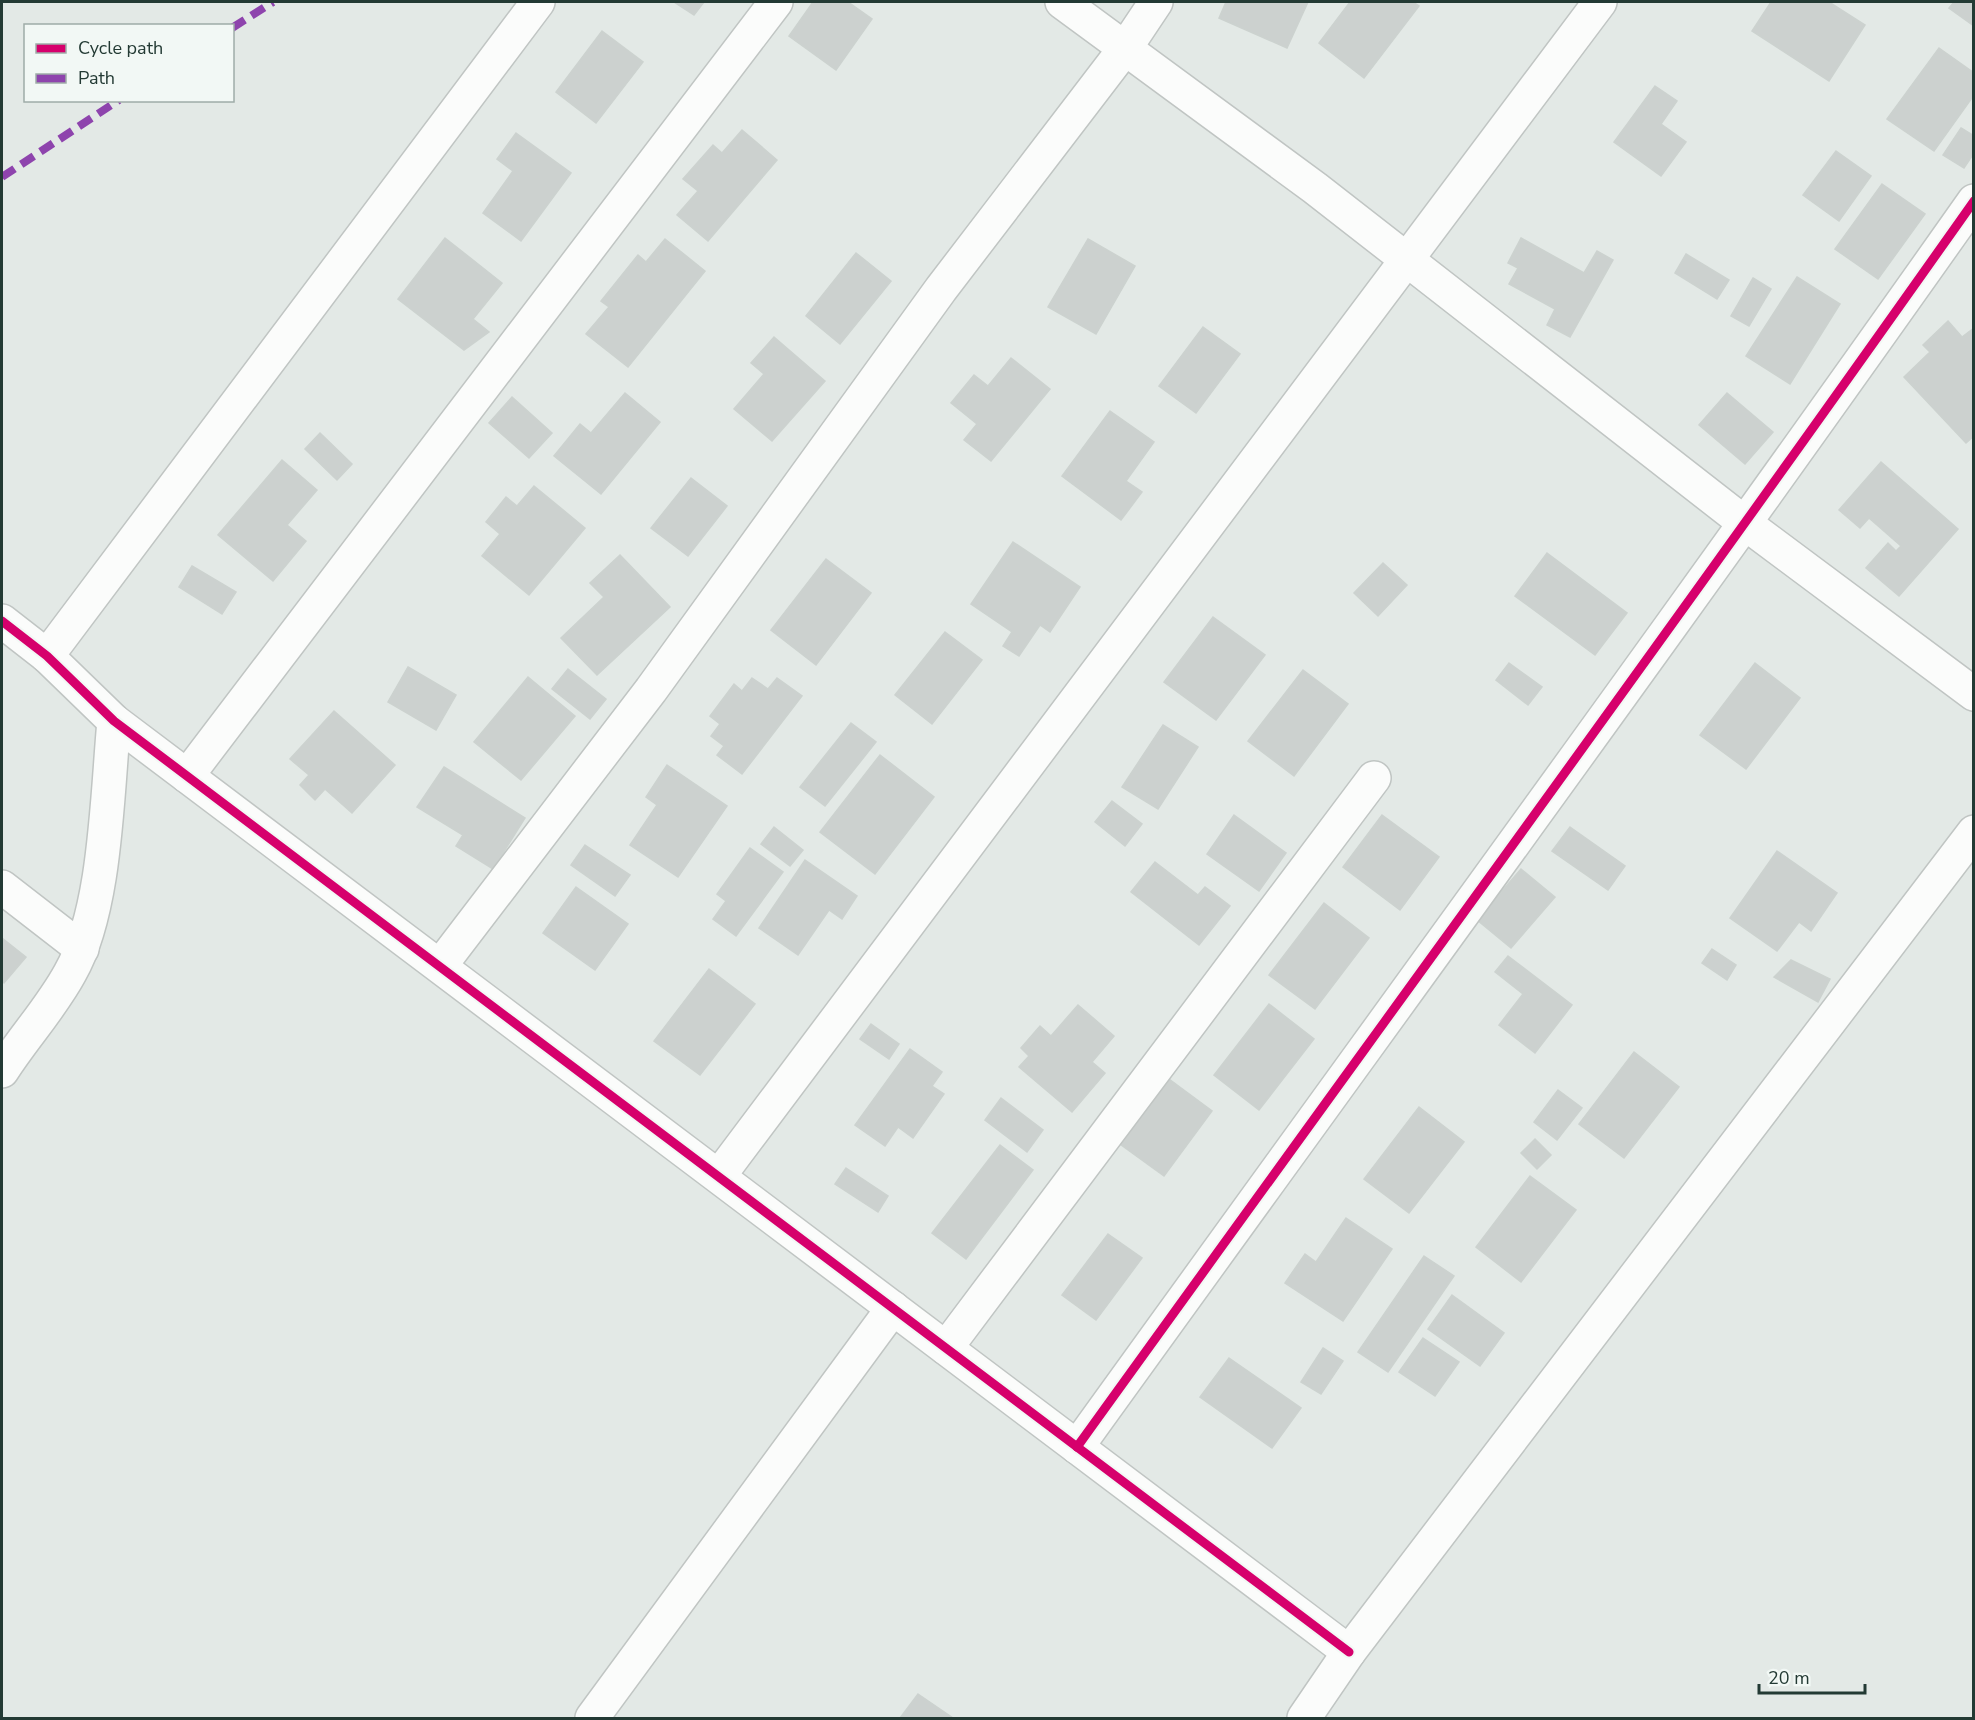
<svg xmlns="http://www.w3.org/2000/svg" width="1975" height="1720" viewBox="0 0 1975 1720" font-family="'Nunito Sans',sans-serif">
<style>
.building{fill:#ccd1cf;stroke:#ccd2cf;stroke-width:1.5}
.lines{fill:none;stroke-linecap:round;stroke-linejoin:round}
.minor-casing{stroke:#c0c5c3;stroke-width:36}
.tertiary-casing{stroke:#c0c5c3;stroke-width:36}
.minor{stroke:#fbfcfb;stroke-width:33}
.tertiary{stroke:#fbfcfb;stroke-width:33}
.quiet{stroke:#8e44ad;stroke-width:8;stroke-dasharray:15 8;stroke-linecap:butt}
.cycleway-casing{stroke:#f2f8f5;stroke-width:13}
.cycleway{stroke:#d6006c;stroke-width:9}
</style>
<rect width="100%" height="100%" fill="#e3e9e6"/>
<g class="building">
<path d="M674 2H704L694 15Z"/>
<path d="M813 2H848L872 19 836 70 789 36Z"/>
<path d="M1226 2H1308L1287 48 1219 18Z"/>
<path d="M1350 2H1413L1419 6 1364 78 1319 43Z"/>
<path d="M1771 2H1829L1865 25 1829 81 1752 31Z"/>
<path d="M1954 2H1974V26L1949 8Z"/>
<path d="M602 31 643 62 596 123 556 92Z"/>
<path d="M1939 48 1974 73V95L1934 151 1887 119Z"/>
<path d="M1655 86 1677 101 1661 124 1686 142 1661 176 1614 142Z"/>
<path d="M1961 128 1974 136V153L1964 168 1943 155Z"/>
<path d="M742 130 777 160 708 241 677 215 698 191 683 179 713 145 722 153Z"/>
<path d="M516 133 571 173 521 241 483 213 513 171 497 159Z"/>
<path d="M1836 151 1871 176 1839 221 1803 195Z"/>
<path d="M1882 184 1925 214 1878 279 1835 249Z"/>
<path d="M445 238 502 283 473 319 489 332 464 350 398 299Z"/>
<path d="M1521 238 1584 273 1597 251 1613 260 1570 337 1547 325 1555 309 1509 284 1518 268 1508 263Z"/>
<path d="M665 239 705 271 628 367 586 334 609 307 601 301 638 255 646 262Z"/>
<path d="M1088 239 1135 266 1096 334 1048 307Z"/>
<path d="M856 253 891 281 840 344 806 316Z"/>
<path d="M1686 254 1729 280 1717 299 1675 273Z"/>
<path d="M1797 277 1840 304 1790 384 1746 356Z"/>
<path d="M1753 278 1771 289 1749 326 1731 316Z"/>
<path d="M1948 321 1962 337 1974 328V436L1966 443 1904 377 1930 352 1923 345Z"/>
<path d="M1203 327 1240 354 1196 413 1159 386Z"/>
<path d="M774 337 825 381 772 441 734 409 764 374 751 363Z"/>
<path d="M1011 358 1050 389 991 461 964 440 977 424 951 403 974 375 988 386Z"/>
<path d="M625 393 660 422 601 494 554 456 580 424 591 433Z"/>
<path d="M1727 393 1773 432 1745 464 1699 425Z"/>
<path d="M512 397 552 433 529 458 489 423Z"/>
<path d="M1110 411 1154 442 1126 481 1142 492 1121 520 1062 476Z"/>
<path d="M320 433 352 464 337 480 305 449Z"/>
<path d="M282 460 317 490 287 525 306 541 273 581 218 535Z"/>
<path d="M1881 462 1958 529 1899 596 1866 568 1888 543 1896 551 1901 546 1869 518 1860 528 1839 510Z"/>
<path d="M691 478 727 506 688 556 651 528Z"/>
<path d="M534 486 585 528 529 595 482 556 500 534 486 522 506 497 517 506Z"/>
<path d="M1013 542 1080 587 1050 632 1040 625 1019 656 1003 646 1012 632 971 604Z"/>
<path d="M1547 553 1627 613 1595 655 1515 596Z"/>
<path d="M620 555 670 607 597 675 561 638 604 597 590 583Z"/>
<path d="M826 559 871 593 816 665 771 630Z"/>
<path d="M1383 563 1407 585 1378 616 1354 593Z"/>
<path d="M192 566 236 592 222 614 179 587Z"/>
<path d="M1213 617 1265 655 1216 720 1164 682Z"/>
<path d="M945 632 982 660 932 724 895 695Z"/>
<path d="M1509 663 1542 687 1528 705 1496 680Z"/>
<path d="M1755 663 1800 698 1746 769 1700 735Z"/>
<path d="M408 667 456 695 436 730 388 702Z"/>
<path d="M568 669 606 699 590 719 552 689Z"/>
<path d="M1303 670 1348 704 1294 776 1248 741Z"/>
<path d="M528 677 575 716 521 780 474 742Z"/>
<path d="M752 678 768 689 777 678 802 696 742 774 717 755 724 746 711 736 720 724 710 716 734 684 742 691Z"/>
<path d="M334 711 395 765 352 813 325 789 315 800 300 785 309 775 290 759Z"/>
<path d="M851 723 876 742 825 806 800 787Z"/>
<path d="M1163 725 1198 747 1158 809 1122 787Z"/>
<path d="M880 755 934 797 875 874 820 832Z"/>
<path d="M667 765 727 806 678 877 630 845 657 805 646 797Z"/>
<path d="M444 767 525 818 493 869 456 846 463 835 417 807Z"/>
<path d="M1112 801 1142 824 1125 846 1095 822Z"/>
<path d="M1234 815 1286 853 1259 891 1207 854Z"/>
<path d="M1382 815 1439 857 1400 910 1343 867Z"/>
<path d="M774 827 803 850 790 866 761 844Z"/>
<path d="M1570 827 1625 866 1608 890 1552 851Z"/>
<path d="M585 845 630 875 615 896 571 865Z"/>
<path d="M750 848 783 872 736 936 713 919 726 901 717 894Z"/>
<path d="M1777 851 1837 893 1811 931 1799 922 1777 951 1730 918Z"/>
<path d="M805 860 857 896 842 919 829 910 798 955 759 928Z"/>
<path d="M1155 862 1198 895 1205 887 1230 906 1199 945 1131 892Z"/>
<path d="M1521 869 1555 897 1511 948 1477 920Z"/>
<path d="M576 887 628 924 595 970 543 933Z"/>
<path d="M1324 903 1369 938 1315 1009 1269 975Z"/>
<path d="M2 938 26 957 4 983 2 981Z"/>
<path d="M1712 949 1736 965 1727 980 1702 963Z"/>
<path d="M1508 956 1572 1005 1535 1053 1499 1025 1523 994 1495 972Z"/>
<path d="M1791 960 1830 979 1818 1002 1774 977Z"/>
<path d="M709 969 755 1004 700 1075 654 1041Z"/>
<path d="M1269 1004 1314 1039 1259 1110 1214 1075Z"/>
<path d="M1078 1005 1114 1036 1092 1062 1105 1073 1072 1112 1019 1067 1029 1056 1021 1048 1040 1026 1051 1036Z"/>
<path d="M871 1024 899 1044 889 1059 860 1039Z"/>
<path d="M910 1049 942 1072 932 1086 944 1094 913 1138 898 1127 885 1146 855 1125Z"/>
<path d="M1634 1052 1679 1087 1624 1158 1579 1124Z"/>
<path d="M1169 1079 1212 1111 1164 1176 1120 1144Z"/>
<path d="M1558 1090 1582 1108 1557 1140 1534 1122Z"/>
<path d="M1001 1098 1043 1130 1027 1152 985 1120Z"/>
<path d="M1419 1107 1464 1142 1409 1213 1364 1179Z"/>
<path d="M1535 1139 1551 1155 1537 1169 1521 1153Z"/>
<path d="M1000 1145 1033 1170 966 1259 932 1233Z"/>
<path d="M846 1168 888 1196 878 1212 835 1184Z"/>
<path d="M1530 1176 1576 1210 1521 1282 1476 1247Z"/>
<path d="M1346 1218 1392 1249 1343 1321 1285 1283 1305 1254 1316 1262Z"/>
<path d="M1108 1234 1142 1258 1096 1320 1062 1295Z"/>
<path d="M1424 1256 1454 1276 1388 1372 1358 1352Z"/>
<path d="M1452 1295 1504 1333 1480 1366 1428 1329Z"/>
<path d="M1423 1338 1459 1362 1435 1396 1399 1372Z"/>
<path d="M1323 1348 1343 1361 1321 1394 1301 1382Z"/>
<path d="M1229 1358 1301 1408 1272 1448 1200 1397Z"/>
<path d="M918 1694 953 1718H900Z"/>
</g>
<g class="lines">
<g class="minor-casing">
<g id="minor">
<path d="M2 621 47 656 114 721 1349 1652"/>
<path d="M47 656 538 2"/>
<path d="M187 776 776 2"/>
<path d="M2 887 82 949"/>
<path d="M440 966 651 690 941 289 1126 47 1156 2"/>
<path d="M2 1071C23 1038 51 1008 70 973 106 910 107 795 114 721"/>
<path d="M719 1176 1600 2"/>
<path d="M946 1348 1374 778"/>
<path d="M1077 1447C1376 1032 1679 619 1974 201"/>
<path d="M592 1718 893 1308"/>
<path d="M1304 1718 1349 1652 1974 832"/>
</g>
</g>
<g class="tertiary-casing">
<path id="tertiary" d="M1062 2 1315 188 1746 524 1974 694"/>
</g>
<use href="#minor" class="minor"/>
<use href="#tertiary" class="tertiary"/>
<g class="quiet">
<path d="M232 28 273 2"/>
<path d="M2 177 119 100"/>
</g>
<g class="cycleway-casing">
<g id="cycleway">
<path d="M2 621 47 656 114 721 1349 1652"/>
<path d="M1077 1447C1376 1032 1679 619 1974 201"/>
</g>
</g>
<use href="#cycleway" class="cycleway"/>
</g>
<rect width="1975" height="1720" fill="none" stroke="#233a34" stroke-width="6"/>
<rect x="24" y="24" width="210" height="78" fill="#f2f8f5" stroke="#9faca8" stroke-width="1.5"/>
<rect x="36" y="44" width="30" height="9" fill="#d6006c" stroke="#9faca8" stroke-width="1.5"/>
<text x="78" y="54" font-size="18" fill="#233a34">Cycle path</text>
<rect x="36" y="74" width="30" height="9" fill="#8e44ad" stroke="#9faca8" stroke-width="1.5"/>
<text x="78" y="84" font-size="18" fill="#233a34">Path</text>
<path d="M1759 1684v9h106v-9" fill="none" stroke="#233a34" stroke-width="3"/>
<text x="1768" y="1684" font-size="18" fill="#233a34" stroke="#f2f8f5" stroke-width="4.5" paint-order="stroke">20 m</text>
</svg>
